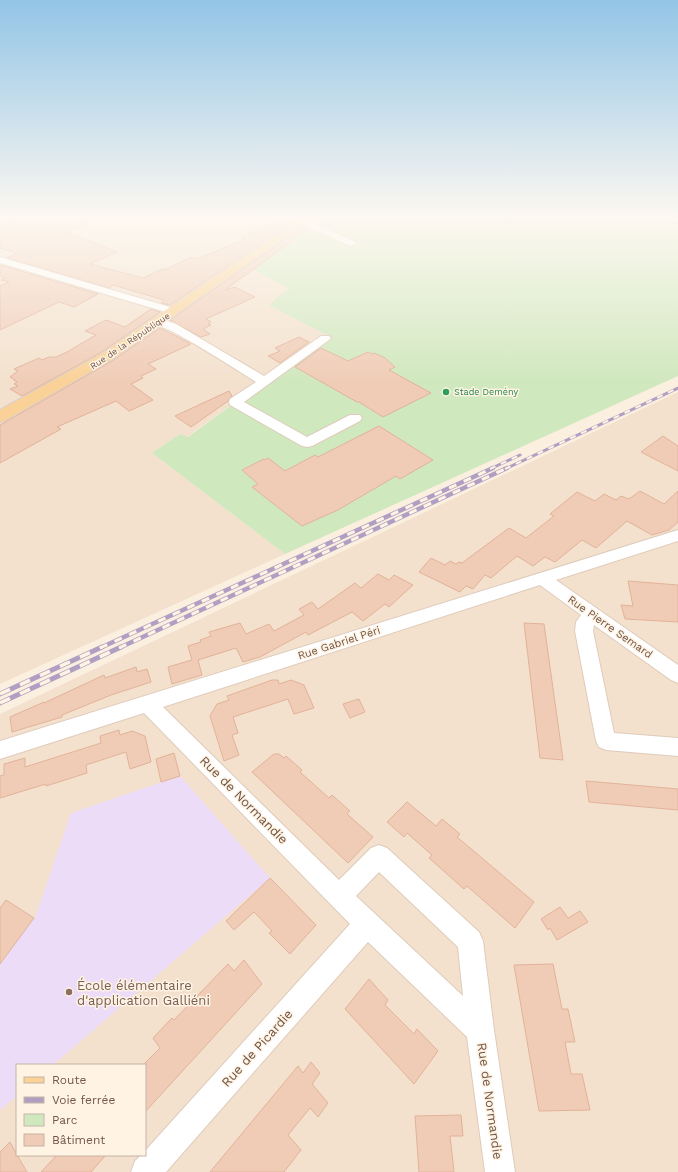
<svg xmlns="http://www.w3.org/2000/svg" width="678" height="1172" viewBox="0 0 678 1172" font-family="'Work Sans',sans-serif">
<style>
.residential{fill:#f3e1cd;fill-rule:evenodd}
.education{fill:#ecdcf7}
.green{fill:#d0e8be}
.building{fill:#f0ccb7;stroke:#e2b298}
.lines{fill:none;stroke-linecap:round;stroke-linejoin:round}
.minor-casing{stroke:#dfcbbb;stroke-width:2}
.major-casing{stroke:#d7cfcc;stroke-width:2}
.minor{fill:#fff;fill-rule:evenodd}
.major{fill:#fad298;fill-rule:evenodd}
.rail-far2-casing{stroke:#b19fc3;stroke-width:3}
.rail-far1-casing{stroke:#b19fc3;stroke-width:4.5}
.rail-casing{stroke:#b19fc3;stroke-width:5}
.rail-far2{stroke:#fff4e4;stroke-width:2;stroke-dasharray:6;stroke-linecap:butt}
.rail-far1{stroke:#fff4e4;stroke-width:3;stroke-dasharray:8;stroke-linecap:butt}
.rail{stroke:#fff4e4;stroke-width:3.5;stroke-dasharray:11;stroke-linecap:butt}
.leisure-dot{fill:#2e9e5b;stroke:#fff4e4;stroke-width:1.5}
.education-dot{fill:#8d6e63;stroke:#fff4e4;stroke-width:1.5}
.labels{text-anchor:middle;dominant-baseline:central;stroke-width:3;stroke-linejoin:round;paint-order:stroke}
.far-street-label{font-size:9px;fill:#715548;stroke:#fff4e4}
.far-leisure-label{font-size:9px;fill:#27864d;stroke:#fff4e4;text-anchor:start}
.street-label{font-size:11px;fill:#715548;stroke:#fff4e4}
.near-street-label{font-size:13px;fill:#715548;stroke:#fff4e4}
.near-education-label{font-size:13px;fill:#785e54;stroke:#fff4e4;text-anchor:start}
</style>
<rect width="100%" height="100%" fill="#fbefdf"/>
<g class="residential">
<path d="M0 219H316L248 267 289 288 270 305 327 335 187 437 180 434 152 453 285 554 0 684Z"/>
<path d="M678 392V1172H0V714ZM17 1065H145V1155H17Z"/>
</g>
<path class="education" d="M180 776 270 878 53 1065H17V1096L0 1110V908L6 900 35 918 71 813Z"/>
<path class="green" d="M316 219H678V376L285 554 152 453 180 434 188 437 327 335 269 305 289 288 248 267Z"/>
<g class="building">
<path d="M14 219H98L67 232 117 252 90 264 143 278 162 269 164 270 192 257 197 259 245 239 241 238 277 220H295L170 305 161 303 164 300 157 298 113 285 109 288 7 258 17 253 0 248V224Z"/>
<path d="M302 228 308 229 225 290 235 287 255 297 206 319 211 322 208 324 211 325 203 329 210 334 201 337 170 320Z"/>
<path d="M0 265 98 294 74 307 59 302 0 330V286L9 282 1 280 5 278 0 276Z"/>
<path d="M151 309 160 312 100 353 22 396 10 389 18 386 14 384 17 382 14 380H15L10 377 18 371 14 369 39 358 42 360 49 357H56L67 352 96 335 85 331 106 320 125 327Z"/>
<path d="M160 328 191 344 148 364 156 369 141 376 143 378 131 384 153 400 129 411 116 401 57 427 61 429 0 463V425L112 361Z"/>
<path d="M299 337 309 342 280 363 268 356 280 351 275 348Z"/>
<path d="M321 348 348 361 368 352 372 354 374 353 385 358 395 367 389 370 431 393 383 417 359 402H357L295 367Z"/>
<path d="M229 391 232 396 228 401 191 427 175 416Z"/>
<path d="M379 426 433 460 400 479 396 476 338 510 302 526 252 487 258 484 242 470 264 459 265 460 268 458 285 471 315 455 318 457Z"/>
<path d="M663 436 678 446V471L641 452Z"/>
<path d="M640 491 664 504 678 491V522L669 530 652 535 627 521 596 548 582 540 555 562 545 557 533 566 517 556 491 578 485 575 473 589 466 586 460 592 419 572 431 558 445 565 450 561 456 564 459 562 462 563 509 528 526 538 554 516 550 514 577 492 595 501 604 494 616 500 621 496 629 499Z"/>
<path d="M378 574 389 580 394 575 413 585 389 607 385 604 363 621 352 612 308 635 306 632 260 657 243 662 236 648 198 660 202 675 172 684 168 667 192 660 188 646 201 642 200 640 211 636 209 632 240 623 246 634 269 624 274 631 304 615 299 609 312 602 318 609 355 583 361 588Z"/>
<path d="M628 581 678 585V622L625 619 621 605 633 606Z"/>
<path d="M524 623 544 624 563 760 540 758Z"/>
<path d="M136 667 137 672 147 669 151 682 111 695 62 715V717L12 732 10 717 44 702V703L104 675 105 678Z"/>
<path d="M272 680H278L279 684 291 680 304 685 314 708 294 714 288 699 233 717 238 733 232 735 239 755 224 761 210 716 217 704 229 700 227 696Z"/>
<path d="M359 699 365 712 350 718 343 704Z"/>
<path d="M119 730 120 735 132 731 145 736 151 762 130 769 126 752 86 765 87 773 46 786V784L0 798V776L4 775V764L25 758V767L101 743 100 736Z"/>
<path d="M174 753 180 776 161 782 156 759Z"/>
<path d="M274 754H279L284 758 286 756 302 770 300 772 329 798 332 795 350 811 347 814 373 837 348 863 252 772Z"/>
<path d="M586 781 678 789V810L589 802Z"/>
<path d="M407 802 436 826 442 819 460 834 457 837 534 902 515 928 467 886 464 889 429 858 432 855 407 833 404 837 387 822Z"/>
<path d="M270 878 316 925 290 954 269 933 272 931 254 912 234 930 226 921Z"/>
<path d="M6 900 34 918 0 964V908Z"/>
<path d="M560 907 568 918 580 911 588 922 557 940 550 928 548 930 541 919Z"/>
<path d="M244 960 262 984 145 1112V1063L160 1048 153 1038 172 1018 174 1020 228 964 234 971Z"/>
<path d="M553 964 562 1009H568L575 1042H565L571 1074H582L590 1110 539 1111 514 965Z"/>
<path d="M369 979 388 1000 385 1005 414 1034 417 1029 438 1051 414 1084 345 1009Z"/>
<path d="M311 1062 320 1073 312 1084 328 1103 318 1117 310 1108 288 1135 301 1150 284 1172H210L298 1066 303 1073Z"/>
<path d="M461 1115 463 1136H450L454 1172H419L415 1116Z"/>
<path d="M10 1142 17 1155 27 1172H0V1152Z"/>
<path d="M57 1155H106L91 1172H41Z"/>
</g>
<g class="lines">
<g class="minor-casing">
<g id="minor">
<path d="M301 221 313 223 354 241 356 243 351 246 348 245 308 227 298 226 297 224 298 222Z"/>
<path d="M0 257 177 309 178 311 173 314 169 313 0 263Z"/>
<path d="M159 318 176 324 264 376 321 336H329L331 338 329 340 244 402 307 437 350 415H360L362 418 360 421 312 446 307 447 302 446 230 405 229 402 230 399 256 382C229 365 203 348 175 333 169 329 158 327 153 321Z"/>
<path d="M678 530V541L556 580 678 665V683L671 680 594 625 593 631 614 733 678 738V756L606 750 599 747 596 741 575 631 576 622 581 615 540 585 163 707 339 880 371 848 379 845 387 848 479 932 483 941 494 1030 515 1172H485L467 1037 368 942 166 1172H131L135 1161 141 1155H145V1151L350 924 144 713 0 759V741ZM379 872 458 947 463 996 356 896Z"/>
</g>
</g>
<g class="major-casing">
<path id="major" d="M300 219H312L111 360 6 420 0 422V410L101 354Z"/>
</g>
<use href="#minor" class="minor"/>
<use href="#major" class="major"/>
<g class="rail-far2-casing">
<g id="rail-far2">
<path d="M490 469 520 455"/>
<path d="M505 469 678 388"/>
</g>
</g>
<g class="rail-far1-casing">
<g id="rail-far1">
<path d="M100 648 493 468"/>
<path d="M119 648 507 468"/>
</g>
</g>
<g class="rail-casing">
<g id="rail">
<path d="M0 694 102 647"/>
<path d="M0 703 121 647"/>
</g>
</g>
<use href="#rail-far2" class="rail-far2"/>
<use href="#rail-far1" class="rail-far1"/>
<use href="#rail" class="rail"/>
</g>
<linearGradient id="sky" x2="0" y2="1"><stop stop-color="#93c5e6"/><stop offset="0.57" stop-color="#fdf8f1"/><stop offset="1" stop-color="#fdf8f1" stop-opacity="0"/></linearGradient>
<rect width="678" height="383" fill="url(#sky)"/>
<circle class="leisure-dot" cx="446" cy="392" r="4"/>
<circle class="education-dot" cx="69" cy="992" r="4"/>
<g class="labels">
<g class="far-street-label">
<text transform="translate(130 341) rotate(-34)">Rue de la République</text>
</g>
<g class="far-leisure-label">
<text x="454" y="392">Stade Demény</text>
</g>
<g class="street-label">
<text transform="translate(610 627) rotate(35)">Rue Pierre Semard</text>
<text transform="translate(339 643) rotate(-18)">Rue Gabriel Péri</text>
</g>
<g class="near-street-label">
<text transform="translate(244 800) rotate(45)">Rue de Normandie</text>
<text transform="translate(257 1048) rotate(-48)">Rue de Picardie</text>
<text transform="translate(490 1101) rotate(82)">Rue de Normandie</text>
</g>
<g class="near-education-label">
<text x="77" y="985">École élémentaire<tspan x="77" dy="15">d'application Galliéni</tspan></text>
</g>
</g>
<rect x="16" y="1064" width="130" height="92" fill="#fff4e4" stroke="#c6b4a6"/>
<rect x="24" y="1077" width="20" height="6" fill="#fad298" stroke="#c6b4a6"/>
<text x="52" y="1084" font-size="12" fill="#715548">Route</text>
<rect x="24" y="1097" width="20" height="6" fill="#b19fc3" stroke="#c6b4a6"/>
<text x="52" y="1104" font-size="12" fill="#715548">Voie ferrée</text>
<rect x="24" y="1114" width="20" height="12" fill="#d0e8be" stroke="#c6b4a6"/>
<text x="52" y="1124" font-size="12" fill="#715548">Parc</text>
<rect x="24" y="1134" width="20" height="12" fill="#f0ccb7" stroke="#c6b4a6"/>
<text x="52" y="1144" font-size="12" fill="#715548">Bâtiment</text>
</svg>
